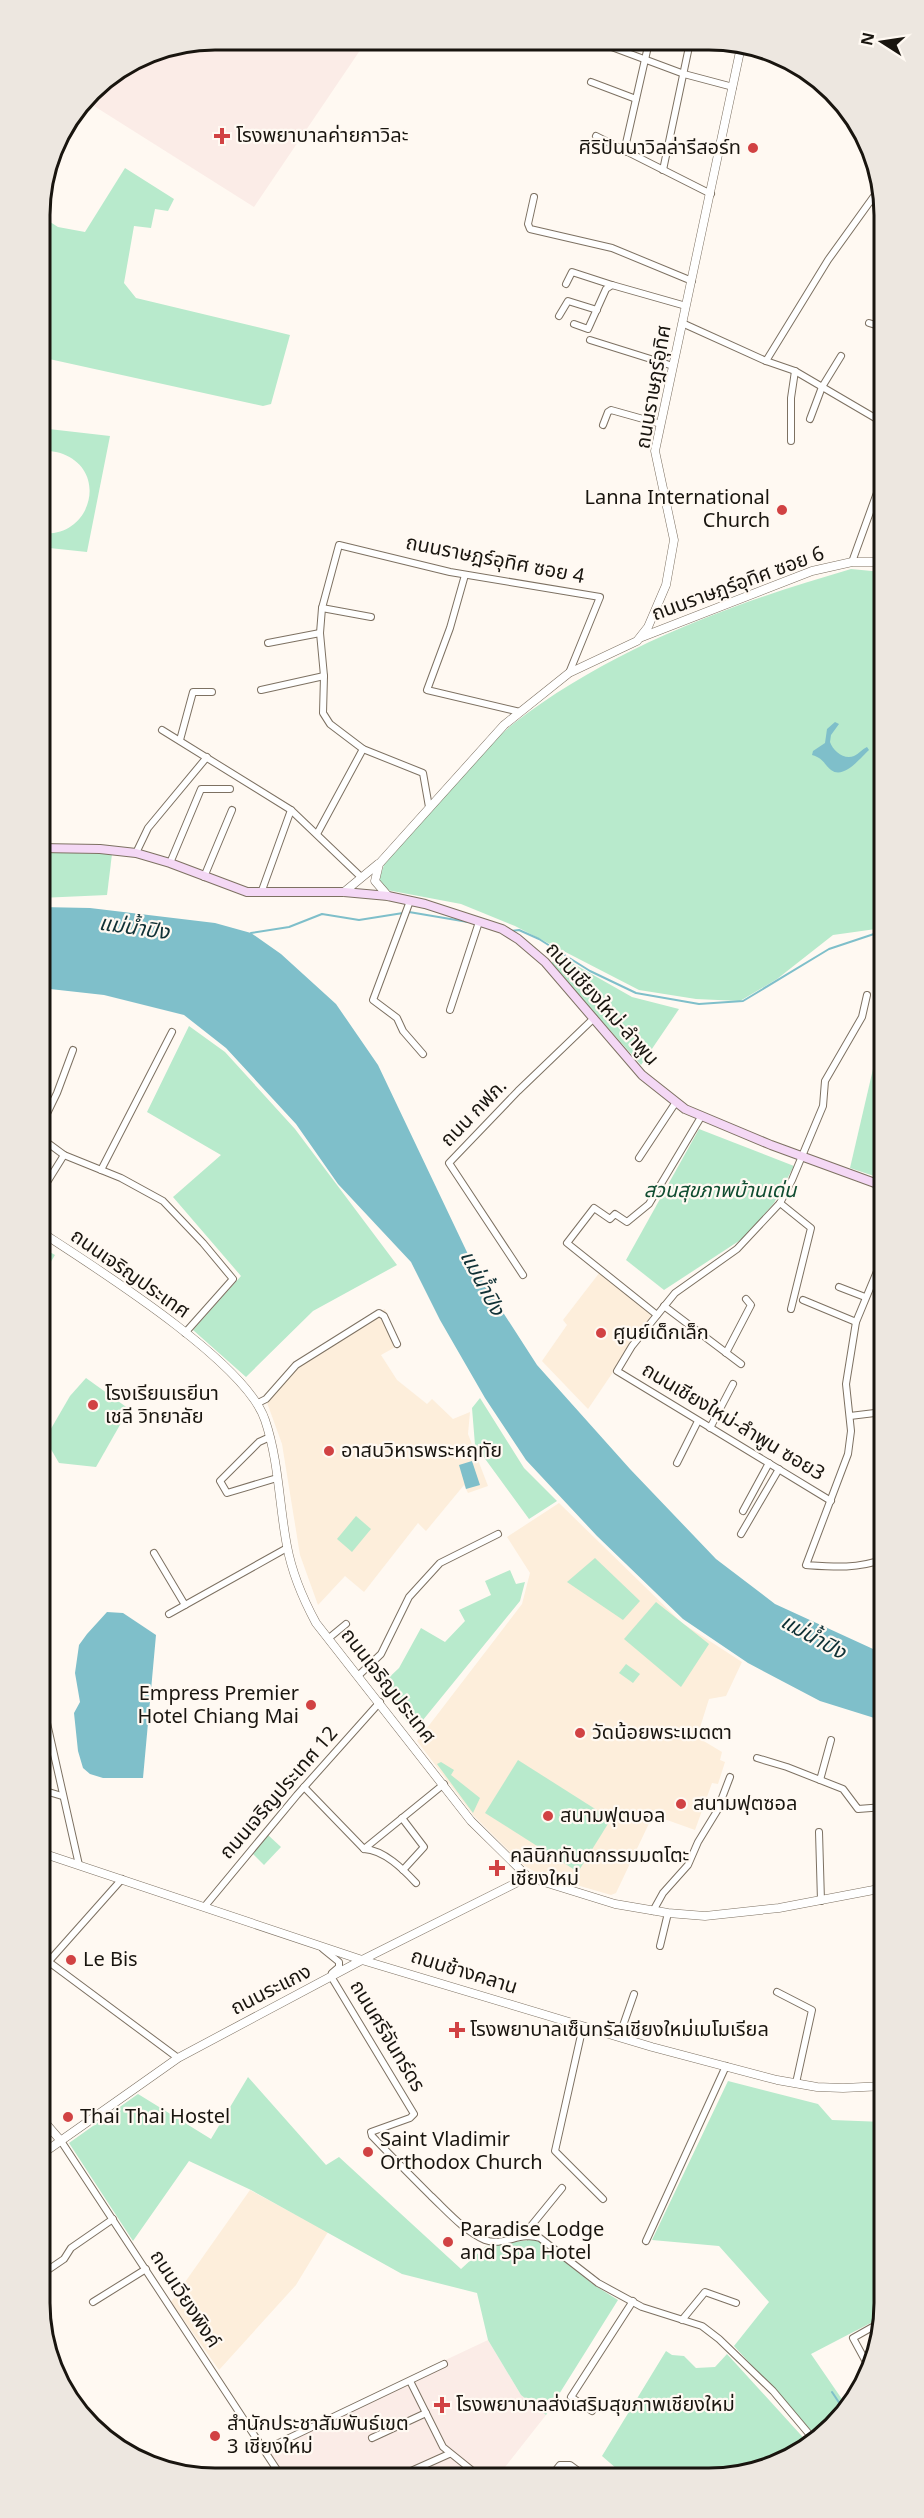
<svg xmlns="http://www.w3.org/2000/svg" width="924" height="2518" viewBox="0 0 924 2518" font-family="Georgia,'Noto Sans Thai',serif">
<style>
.built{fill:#fdeedb}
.medical{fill:#fbece7}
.green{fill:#b8eacc}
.water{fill:#7fbfca}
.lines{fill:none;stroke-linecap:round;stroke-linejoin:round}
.stream{stroke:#7fbfca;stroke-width:2}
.minor-casing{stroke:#7d7162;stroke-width:8}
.tertiary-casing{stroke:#7d7162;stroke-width:9}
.secondary-casing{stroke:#7d7162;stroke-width:10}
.minor{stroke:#fff;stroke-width:6}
.tertiary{stroke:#fff;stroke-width:8}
.secondary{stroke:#f4d8f5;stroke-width:8}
.poi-dot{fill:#d14243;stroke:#fff9f2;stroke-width:2}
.labels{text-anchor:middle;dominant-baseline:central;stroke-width:4.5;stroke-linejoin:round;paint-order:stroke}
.poi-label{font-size:20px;fill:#19150f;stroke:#fff9f2;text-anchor:start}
.street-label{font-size:20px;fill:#19150f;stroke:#fff9f2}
.park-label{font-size:20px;font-style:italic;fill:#0f4c30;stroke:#fff9f2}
.water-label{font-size:21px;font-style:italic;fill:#103136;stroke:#fff9f2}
.rim{fill:none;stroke:#19150f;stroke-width:3}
</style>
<rect width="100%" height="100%" fill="#fff9f2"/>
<g class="built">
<path d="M600 1272 655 1315 634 1341 588 1409 542 1361 567 1325 563 1320Z"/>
<path d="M385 1309 399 1345 381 1355 397 1380 427 1404 432 1399 453 1419 470 1412 468 1434 488 1486 468 1493 464 1485 426 1531 418 1523 364 1592 345 1576 318 1605 300 1555 282 1444 265 1397 298 1363Z"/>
<path d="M559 1503 682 1623 742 1662 726 1696 709 1699 697 1737 722 1752 720 1760 725 1762 718 1784 712 1783 695 1830 653 1815 616 1893 611 1895 539 1874 523 1865 474 1816 417 1741 522 1604 530 1573 507 1537Z"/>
<path d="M250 2190 328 2232 296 2285 219 2370 171 2302Z"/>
</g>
<g class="medical">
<path d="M215 39 367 40 254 207 94 106 136 59 148 52Z"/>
<path d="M488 2340 521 2395 546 2415 498 2476H283L265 2445Z"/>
</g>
<g class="green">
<path d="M125 168 174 199 168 211 155 209 151 228 134 226 124 283 136 298 290 335 271 404 263 406 40 357 39 215 58 227 85 232Z"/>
<path d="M40 428 110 436 87 552 40 547V533C90 540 110 472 63 454 56 451 47 451 40 450Z"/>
<path d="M851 569 882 572 883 928 833 935 777 979 740 1001 696 999 639 990 515 926 461 904 387 890 379 879 384 865C413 828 444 793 477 759 489 747 500 734 513 724 613 647 731 604 851 569Z"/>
<path d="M40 852 112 854 107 895 40 898Z"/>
<path d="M558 955 632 997 679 1009 641 1065 551 964Z"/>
<path d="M189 1026 225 1052 295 1129 397 1265 313 1311 246 1377 193 1330 241 1276 173 1197 221 1155 147 1112Z"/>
<path d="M883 1026V1179L850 1168Z"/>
<path d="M699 1129 794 1166 774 1203 745 1237 664 1290 626 1260Z"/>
<path d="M41 1247 55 1255 41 1278Z"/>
<path d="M86 1378 129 1409 96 1467 59 1463 45 1439 70 1396Z"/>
<path d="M480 1398 524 1468 557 1501 529 1519 475 1445 472 1408Z"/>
<path d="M356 1516 371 1529 352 1552 337 1539Z"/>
<path d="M595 1558 640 1601 623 1620 567 1582Z"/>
<path d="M510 1570 516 1584 525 1582 520 1601 414 1731 380 1686 399 1668 421 1628 445 1642 465 1621 459 1610 491 1595 485 1581Z"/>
<path d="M656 1602 709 1644 681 1687 624 1639Z"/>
<path d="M626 1664 640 1674 633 1683 619 1673Z"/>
<path d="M518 1760 611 1819 578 1872 485 1813Z"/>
<path d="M441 1762 454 1770 451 1775 480 1798 473 1813 437 1764Z"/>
<path d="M268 1835 281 1847 264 1865 252 1853Z"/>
<path d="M248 2077 326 2165 339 2157 461 2269 486 2246 536 2239 594 2285 618 2300 546 2415 521 2395 488 2340 477 2293 402 2274 251 2190 189 2161 133 2241 69 2143 138 2094 211 2139Z"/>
<path d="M728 2081 818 2104 832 2120 884 2122V2316L811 2354 848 2408 842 2419 818 2438 734 2346 769 2302 719 2246 652 2240Z"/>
<path d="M666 2351 672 2355 684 2356 696 2368 715 2367 727 2354 810 2445 798 2455 744 2476H625L602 2456Z"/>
</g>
<g class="water">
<path d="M835 722 839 724 831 735 830 742C833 751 844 760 854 756 859 754 862 749 867 747L869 750C861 757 844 780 831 770 824 764 823 758 812 755L813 751 825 743 827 729Z"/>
<path d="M40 907 90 908 215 923 251 933 281 954 336 1004 378 1065 475 1269 537 1365 630 1469 716 1559 775 1604 884 1654V1721L820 1701 748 1663 683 1619 597 1536 526 1460 485 1398 440 1320 411 1262 338 1184 296 1124 226 1048 184 1015 104 995 41 988Z"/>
<path d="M472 1461 480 1485 466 1489 459 1465Z"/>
<path d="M107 1612 123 1613 156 1635 143 1778H103L90 1774 83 1768 78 1751 74 1713 80 1702 75 1673 79 1645 87 1634Z"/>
</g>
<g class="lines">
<g class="stream">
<path d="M409 912 468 922"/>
<path d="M511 931 519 930 539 939 590 971 636 993 699 1004 743 1001 829 949 883 931"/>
<path d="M251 933 289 927 322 914 359 920 403 913"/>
<path d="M832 2392 846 2413"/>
</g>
<g class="minor-casing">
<g id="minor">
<path d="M609 46 684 74 733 87"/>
<path d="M591 82 636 99"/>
<path d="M596 136 711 194"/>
<path d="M624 152 649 42"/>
<path d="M663 170 690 42"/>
<path d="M534 197 528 224 530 229 612 248 692 281"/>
<path d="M566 284 572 272 612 285"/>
<path d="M559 316 568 301 597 310"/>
<path d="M682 323 766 361 795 371 882 422"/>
<path d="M869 323 882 327"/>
<path d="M574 324 588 329 606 289 612 285 686 306"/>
<path d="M590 340 673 366"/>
<path d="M766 361 828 260 882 185"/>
<path d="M810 419 822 387 841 356"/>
<path d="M603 425 608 412 611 410 661 424"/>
<path d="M791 441V398L795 371"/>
<path d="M852 562 882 479"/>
<path d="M465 575 450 628 427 690 520 712"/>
<path d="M322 608 371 617"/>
<path d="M268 643 320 633"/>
<path d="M261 690 324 676"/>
<path d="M162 730 291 810 361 877"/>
<path d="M180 740 193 692H212"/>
<path d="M429 807 423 773 363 749 330 724 323 713 324 676 320 633 322 608 339 545 450 572 600 597 569 673"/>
<path d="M317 834 363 749"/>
<path d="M136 853 148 828 207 757"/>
<path d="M170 863 201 789H230"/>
<path d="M204 877 232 810"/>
<path d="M261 893 291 810"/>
<path d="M410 901 373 1000 397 1018 403 1031 423 1054"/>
<path d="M450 1010 479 922"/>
<path d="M41 1126 57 1093 73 1050"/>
<path d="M41 1138 64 1155 121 1178 163 1201 203 1243 233 1279 185 1333"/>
<path d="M639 1158 676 1102"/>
<path d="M101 1170 172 1032"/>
<path d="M41 1192 64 1155"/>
<path d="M780 1203 811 1228 791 1309"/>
<path d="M883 1257 856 1322 846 1384 851 1431 848 1454 806 1565C834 1567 857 1569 884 1559"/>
<path d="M523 1275 449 1163 518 1091 594 1018"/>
<path d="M839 1287 865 1297"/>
<path d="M803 1300 856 1322"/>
<path d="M664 1306 741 1364"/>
<path d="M657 1315 567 1243 594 1208 610 1219 615 1214 627 1222 649 1204 701 1117"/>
<path d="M726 1353 751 1305 746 1299"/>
<path d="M258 1403 266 1399 296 1365 379 1313 384 1316 397 1344"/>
<path d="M850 1416 883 1412"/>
<path d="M710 1428 733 1384"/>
<path d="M270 1437 259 1442 220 1481 227 1493 277 1478"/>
<path d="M677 1463 698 1421"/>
<path d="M831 1501 617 1371 632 1346 675 1293 737 1249 780 1203 792 1180 823 1106 825 1081 862 1017 867 995"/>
<path d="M743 1511 769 1463"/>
<path d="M741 1534 779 1469"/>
<path d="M154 1553 185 1605"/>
<path d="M169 1614 287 1548"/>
<path d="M329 1638 346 1624"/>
<path d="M359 1675 381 1654 409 1597 440 1563 498 1534"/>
<path d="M42 1701 79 1865"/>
<path d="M757 1758 787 1767 843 1789 858 1809 884 1807"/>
<path d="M820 1780 831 1740"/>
<path d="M304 1787 364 1849C384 1850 403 1869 416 1883"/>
<path d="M42 1790 62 1796"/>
<path d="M402 1818 424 1847 403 1870"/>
<path d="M819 1832 821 1901"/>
<path d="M364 1849 444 1784"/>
<path d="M880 1889V1865L884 1846"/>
<path d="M205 1906 297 1795 380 1702"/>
<path d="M653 1911 663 1893 688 1865 698 1842 717 1811 730 1777"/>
<path d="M660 1946 668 1913"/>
<path d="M323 1949 339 1962V1967L332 1973"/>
<path d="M49 1962 178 2058"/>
<path d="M42 1969 122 1879"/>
<path d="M332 1978 414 2114 410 2118 371 2132 372 2136C391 2156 411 2176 431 2196 447 2211 464 2231 485 2240 503 2247 521 2231 540 2238L598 2283 642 2307 702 2326 719 2339 773 2391 815 2441"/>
<path d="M878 1979 884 1980"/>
<path d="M777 1992 812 2010 796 2083"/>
<path d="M583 2026 555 2151 603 2199"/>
<path d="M619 2037 634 1994"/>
<path d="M61 2141 281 2476"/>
<path d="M527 2236 531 2226 562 2188"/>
<path d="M646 2241 726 2066"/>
<path d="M42 2274 64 2259 71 2248 113 2219"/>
<path d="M93 2302 146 2269"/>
<path d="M682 2320 705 2292 736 2303"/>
<path d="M871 2371 853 2338 883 2321"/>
<path d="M410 2381 443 2447 479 2476"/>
<path d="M592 2411 571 2397 633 2301"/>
<path d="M88 2424 99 2432"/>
<path d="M372 2438 426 2413"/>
<path d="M264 2450 444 2364"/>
<path d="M400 2476 449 2454"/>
<path d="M551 2476 560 2465H570L585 2476"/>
</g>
</g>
<g class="tertiary-casing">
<g id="tertiary">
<path d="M642 637 812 571 852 562H882"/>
<path d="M344 892 378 864"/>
<path d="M388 896 375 881 379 864 504 725 569 673 637 641 648 627 666 585 674 540 655 451 742 42"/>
<path d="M41 1232C96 1268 246 1362 265 1420 279 1461 279 1505 287 1546 292 1573 303 1599 316 1623L471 1821 528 1877 615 1904 668 1913 705 1916 779 1908 884 1888"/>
<path d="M42 1853 362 1960 652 2047 777 2080 817 2087 843 2088 884 2086"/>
<path d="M42 2119 61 2141"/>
<path d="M42 2154 178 2058 362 1960 528 1877"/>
</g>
</g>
<g class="secondary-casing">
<path id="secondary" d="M40 848 100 849 136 853 170 863 247 892H344L388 896 425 904 502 929 518 939 545 962 642 1075 685 1109 771 1145 883 1186"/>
</g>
<use href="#minor" class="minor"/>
<use href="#tertiary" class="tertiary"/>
<use href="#secondary" class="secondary"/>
</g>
<g class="poi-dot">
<path d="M219 127h6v6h6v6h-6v6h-6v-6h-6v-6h6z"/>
<circle cx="753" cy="148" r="6"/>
<circle cx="782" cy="510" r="6"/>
<circle cx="601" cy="1333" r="6"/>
<circle cx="93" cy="1405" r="6"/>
<circle cx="329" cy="1451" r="6"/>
<circle cx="311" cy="1705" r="6"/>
<circle cx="580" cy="1733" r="6"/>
<circle cx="681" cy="1804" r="6"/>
<circle cx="548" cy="1816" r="6"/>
<path d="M494 1859h6v6h6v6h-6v6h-6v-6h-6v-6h6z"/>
<circle cx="71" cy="1960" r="6"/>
<path d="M454 2021h6v6h6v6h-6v6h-6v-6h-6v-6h6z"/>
<circle cx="68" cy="2117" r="6"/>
<circle cx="368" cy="2152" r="6"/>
<circle cx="448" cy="2242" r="6"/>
<path d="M439 2396h6v6h6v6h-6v6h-6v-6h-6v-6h6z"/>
<circle cx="215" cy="2436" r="6"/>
</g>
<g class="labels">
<g class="poi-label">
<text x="236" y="136">โรงพยาบาลค่ายกาวิละ</text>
<text x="741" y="148" text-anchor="end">ศิริปันนาวิลล่ารีสอร์ท</text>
<text x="770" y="498" text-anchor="end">Lanna International<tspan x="770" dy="23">Church</tspan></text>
<text x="613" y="1333">ศูนย์เด็กเล็ก</text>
<text x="105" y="1394">โรงเรียนเรยีนา<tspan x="105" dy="23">เชลี วิทยาลัย</tspan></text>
<text x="341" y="1451">อาสนวิหารพระหฤทัย</text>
<text x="299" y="1694" text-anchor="end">Empress Premier<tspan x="299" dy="23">Hotel Chiang Mai</tspan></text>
<text x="592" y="1733">วัดน้อยพระเมตตา</text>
<text x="693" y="1804">สนามฟุตซอล</text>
<text x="560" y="1816">สนามฟุตบอล</text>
<text x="510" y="1856">คลินิกทันตกรรมมตโตะ<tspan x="510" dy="23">เชียงใหม่</tspan></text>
<text x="83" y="1960">Le Bis</text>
<text x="470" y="2030">โรงพยาบาลเซ็นทรัลเชียงใหม่เมโมเรียล</text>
<text x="80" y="2117">Thai Thai Hostel</text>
<text x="380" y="2140">Saint Vladimir<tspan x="380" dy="23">Orthodox Church</tspan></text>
<text x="460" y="2230">Paradise Lodge<tspan x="460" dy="23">and Spa Hotel</tspan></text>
<text x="456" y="2405">โรงพยาบาลส่งเสริมสุขภาพเชียงใหม่</text>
<text x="227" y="2424">สำนักประชาสัมพันธ์เขต<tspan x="227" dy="23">3 เชียงใหม่</tspan></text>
</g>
<g class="street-label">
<text transform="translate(654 387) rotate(-80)">ถนนราษฎร์อุทิศ</text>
<text transform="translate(495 560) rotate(11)">ถนนราษฎร์อุทิศ ซอย 4</text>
<text transform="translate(738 584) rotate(-20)">ถนนราษฎร์อุทิศ ซอย 6</text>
<text transform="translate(602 1004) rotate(48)">ถนนเชียงใหม่-ลำพูน</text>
<text transform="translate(474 1113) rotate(-46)">ถนน กฟภ.</text>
<text transform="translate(130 1274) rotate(35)">ถนนเจริญประเทศ</text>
<text transform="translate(733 1422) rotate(31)">ถนนเชียงใหม่-ลำพูน ซอย3</text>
<text transform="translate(388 1686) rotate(52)">ถนนเจริญประเทศ</text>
<text transform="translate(279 1793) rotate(-49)">ถนนเจริญประเทศ 12</text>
<text transform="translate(464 1972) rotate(17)">ถนนช้างคลาน</text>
<text transform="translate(271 1990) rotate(-27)">ถนนระแกง</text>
<text transform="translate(387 2036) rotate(59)">ถนนศรีจันทร์ดร</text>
<text transform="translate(185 2299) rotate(57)">ถนนเวียงพิงค์</text>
</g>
<g class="park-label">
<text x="720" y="1191">สวนสุขภาพบ้านเด่น</text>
</g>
<g class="water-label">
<text transform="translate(134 928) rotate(8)">แม่น้ำปิง</text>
<text transform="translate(482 1283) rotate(62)">แม่น้ำปิง</text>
<text transform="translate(813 1637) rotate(29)">แม่น้ำปิง</text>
</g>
</g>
<path d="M0 0H924V2518H0ZM215 50H709A165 165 0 0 1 874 215V2303A165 165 0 0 1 709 2468H215A165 165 0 0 1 50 2303V215A165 165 0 0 1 215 50Z" fill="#ede7e0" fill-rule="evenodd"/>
<path class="rim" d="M215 50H709A165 165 0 0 1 874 215V2303A165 165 0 0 1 709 2468H215A165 165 0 0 1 50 2303V215A165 165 0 0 1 215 50Z"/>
<g transform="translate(882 42) rotate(282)" stroke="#fff9f2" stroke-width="4.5" paint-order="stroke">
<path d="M0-4.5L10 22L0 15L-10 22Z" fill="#19150f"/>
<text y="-9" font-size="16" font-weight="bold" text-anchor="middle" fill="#19150f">N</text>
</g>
</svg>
